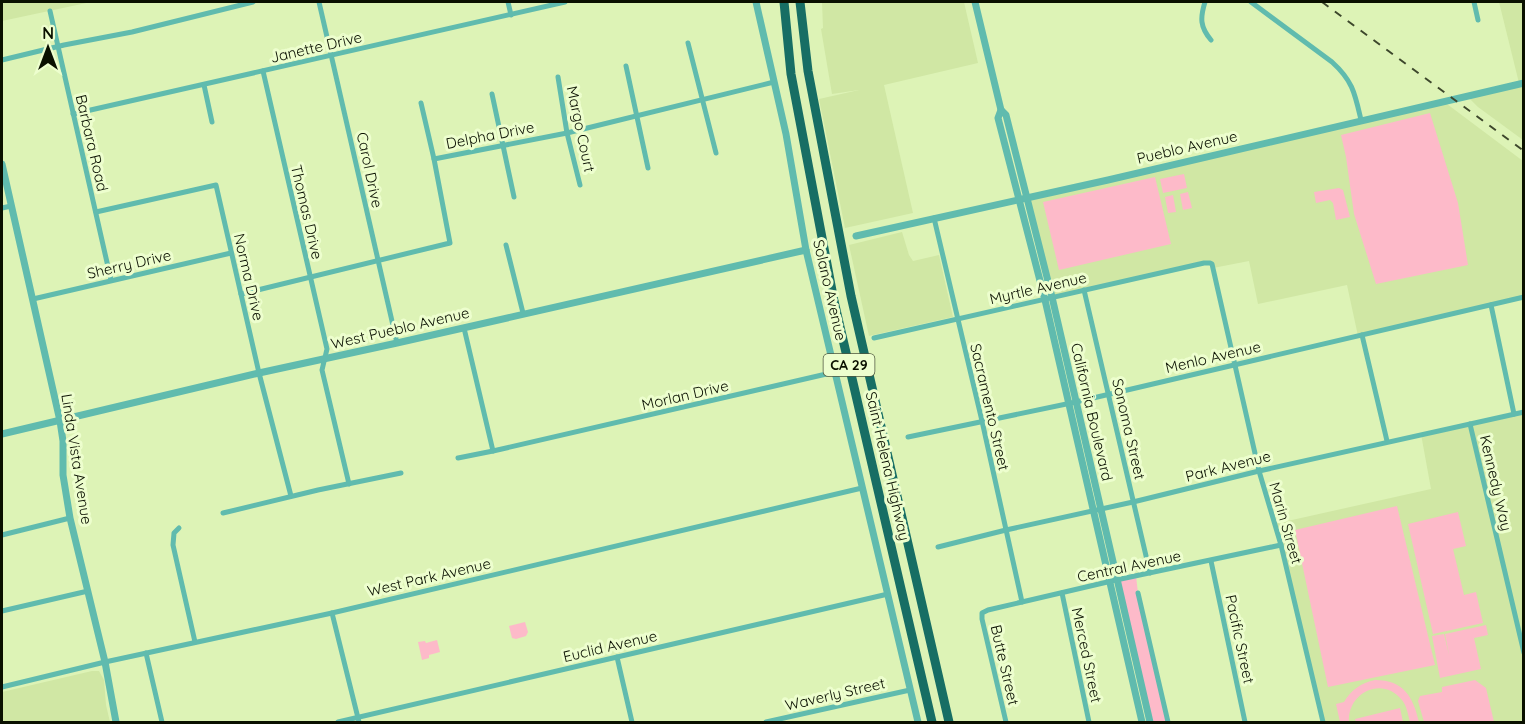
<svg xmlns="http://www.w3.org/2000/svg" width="1525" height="724" viewBox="0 0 1525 724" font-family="Quicksand,sans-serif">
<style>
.built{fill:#d0e7a4}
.green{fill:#fdbac9}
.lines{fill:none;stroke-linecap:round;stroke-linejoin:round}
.minor{stroke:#60bbae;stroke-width:5}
.tertiary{stroke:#60bbae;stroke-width:7}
.motorway{stroke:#176e64;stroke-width:9}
.rail{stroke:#3d472c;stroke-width:2;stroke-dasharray:8 8;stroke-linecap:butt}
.labels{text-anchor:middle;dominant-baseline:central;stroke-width:6;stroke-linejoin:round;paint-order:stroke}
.shield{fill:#edfece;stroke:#4e573e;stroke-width:1.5}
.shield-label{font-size:14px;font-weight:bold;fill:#0a1000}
.street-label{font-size:15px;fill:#0a1000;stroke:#edfece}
</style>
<rect width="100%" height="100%" fill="#ddf3b6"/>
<g class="built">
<path d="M2 2H91L2 21Z"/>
<path d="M822 2H964L978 63 884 85 913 213 845 228 819 99 859 90 832 94 821 29 823 28Z"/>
<path d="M1499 2H1523V140L1478 107 1467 96 1519 83Z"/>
<path d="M1443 101 1523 161V297L1358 336 1347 285 1258 304 1249 261 1213 268 1210 263 1052 297 1026 197Z"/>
<path d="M902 232 909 255 913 261 939 255 953 317 869 336 849 245Z"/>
<path d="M1523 412V722H1323L1274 524 1431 489 1421 434Z"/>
<path d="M92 671H99L104 680 106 705 110 722H2V692Z"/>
</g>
<g class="green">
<path d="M1430 113 1458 203 1468 265 1376 284 1354 214 1346 157 1341 135Z"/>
<path d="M1184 174 1187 188 1163 193 1160 179Z"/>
<path d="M1155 177 1171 244 1059 270 1043 202Z"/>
<path d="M1339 188 1343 190 1350 217 1336 220 1333 203 1330 200 1316 203 1314 192Z"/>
<path d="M1188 192 1192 208 1183 210 1180 194Z"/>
<path d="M1173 195 1176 212 1168 213 1165 197Z"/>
<path d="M1397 506 1435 665 1328 687 1295 530Z"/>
<path d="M1458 512 1466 546 1453 549 1464 595 1476 592 1483 623 1433 634 1408 524Z"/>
<path d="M1136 576 1138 593 1168 722H1150L1116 580Z"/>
<path d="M525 622 528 632 526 636 516 639 512 638 509 626Z"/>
<path d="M1486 625 1488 635 1474 638 1481 669 1440 678 1432 636 1444 634 1449 655 1445 634Z"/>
<path d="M437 640 440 652 429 655V658L422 660 418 642 425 641 426 643Z"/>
<path d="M1375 680C1404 680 1413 697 1419 722H1410C1408 715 1407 706 1402 700 1382 675 1347 693 1349 722H1340L1336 704 1344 702C1351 690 1361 683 1375 680Z"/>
<path d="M1475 680 1486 688 1494 722H1424L1418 701 1420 696 1442 692V687Z"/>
<path d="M1400 708 1403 722H1356L1355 719Z"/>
</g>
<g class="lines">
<g class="minor">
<path d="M319 2 397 343"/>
<path d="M508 2 511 15"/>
<path d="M1205 2C1200 18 1200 27 1211 40"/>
<path d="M1251 2 1332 62C1353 81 1355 94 1361 120"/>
<path d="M1474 2 1478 20"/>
<path d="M50 11 111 280"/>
<path d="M688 43 716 153"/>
<path d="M2 60 64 45 132 32 253 2"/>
<path d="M626 66 648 168"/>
<path d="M263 71 327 349 322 370 349 484"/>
<path d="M558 77 567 133 580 185"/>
<path d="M204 85 212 122"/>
<path d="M492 94 514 197"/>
<path d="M73 114 565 2"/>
<path d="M434 159 567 133 774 82"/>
<path d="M2 208 11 206"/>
<path d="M96 212 216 185 259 373 291 496"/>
<path d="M934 218 982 421 1022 602"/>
<path d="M506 245 523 313"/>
<path d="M1084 290 1150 573"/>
<path d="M241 294 450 243 434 159 421 103"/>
<path d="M33 299 231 253"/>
<path d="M1491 305 1514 414"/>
<path d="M464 328 493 451 835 372"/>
<path d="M1362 335 1387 441"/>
<path d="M874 338 1204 263H1210L1212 264 1259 471 1281 545 1323 722"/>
<path d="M1470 424 1524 653"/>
<path d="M908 437 1076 402 1524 297"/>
<path d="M458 458 493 451"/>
<path d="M223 513 318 490 401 473"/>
<path d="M179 528 174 533 173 545 195 642"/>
<path d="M2 535 70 518"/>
<path d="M938 547 1006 530 1133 502 1259 471 1524 412"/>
<path d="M1211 561 1245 722"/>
<path d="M1062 593 1089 722"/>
<path d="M1138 593 1168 722"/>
<path d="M2 611 88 591"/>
<path d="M332 613 359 722"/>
<path d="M146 653 162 722"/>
<path d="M617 657 632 722"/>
<path d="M2 687 105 662 332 613 862 488"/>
<path d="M338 722 888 594"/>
<path d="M766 722 910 690"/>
<path d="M1006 722 982 619V613L988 610 1116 580 1281 545"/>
</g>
<g class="tertiary">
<path d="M756 2 786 134 806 250 918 722"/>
<path d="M975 2 1001 110 1006 115 1009 127 1052 297 1150 722"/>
<path d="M1001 110 998 118 1045 300 1142 722"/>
<path d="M2 164 60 421 63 441V475L70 518 105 662 116 722"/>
<path d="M856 236 1108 180 1524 83"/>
<path d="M2 434 259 373 397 343 806 250"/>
</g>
<g class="motorway">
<path d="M784 2 791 74 834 301 932 722"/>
<path d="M800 2 808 71 851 296 949 722"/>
</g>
<path class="rail" d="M1322 2 1524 151"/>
</g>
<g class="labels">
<rect class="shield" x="823.5" y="354" width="51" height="22" rx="4.5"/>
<g class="shield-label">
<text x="849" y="365">CA 29</text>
</g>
<g class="street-label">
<text transform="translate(316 47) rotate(-13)">Janette Drive</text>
<text transform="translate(581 129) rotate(78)">Margo Court</text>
<text transform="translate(490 135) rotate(-11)">Delpha Drive</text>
<text transform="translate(92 143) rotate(77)">Barbara Road</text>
<text transform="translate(1187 147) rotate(-13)">Pueblo Avenue</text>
<text transform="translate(370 170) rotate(78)">Carol Drive</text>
<text transform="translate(307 212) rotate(77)">Thomas Drive</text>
<text transform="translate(129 264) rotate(-13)">Sherry Drive</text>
<text transform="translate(249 277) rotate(77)">Norma Drive</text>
<text transform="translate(1038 288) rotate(-13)">Myrtle Avenue</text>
<text transform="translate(830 290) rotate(77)">Solano Avenue</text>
<text transform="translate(400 328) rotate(-13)">West Pueblo Avenue</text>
<text transform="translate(1213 357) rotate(-13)">Menlo Avenue</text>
<text transform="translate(685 395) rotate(-13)">Morlan Drive</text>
<text transform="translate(990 407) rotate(77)">Sacramento Street</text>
<text transform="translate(1092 412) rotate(77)">California Boulevard</text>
<text transform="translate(1129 429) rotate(77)">Sonoma Street</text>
<text transform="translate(77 459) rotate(81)">Linda Vista Avenue</text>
<text transform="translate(888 466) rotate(77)">Saint Helena Highway</text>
<text transform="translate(1228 466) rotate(-14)">Park Avenue</text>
<text transform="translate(1496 483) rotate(77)">Kennedy Way</text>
<text transform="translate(1286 523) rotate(74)">Marin Street</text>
<text transform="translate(1129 566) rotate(-12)">Central Avenue</text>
<text transform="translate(429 577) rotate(-13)">West Park Avenue</text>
<text transform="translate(1240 639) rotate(78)">Pacific Street</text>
<text transform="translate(610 646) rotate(-13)">Euclid Avenue</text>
<text transform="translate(1087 655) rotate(78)">Merced Street</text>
<text transform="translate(1005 665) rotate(77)">Butte Street</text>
<text transform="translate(835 694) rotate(-13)">Waverly Street</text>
</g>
</g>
<rect width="1525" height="724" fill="none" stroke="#0a1000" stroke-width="6"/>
<g transform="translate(48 48)" stroke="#edfece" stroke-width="4.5" paint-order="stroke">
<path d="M0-4.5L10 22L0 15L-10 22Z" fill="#0a1000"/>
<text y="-9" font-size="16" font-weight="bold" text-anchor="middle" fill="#0a1000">N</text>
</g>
</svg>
